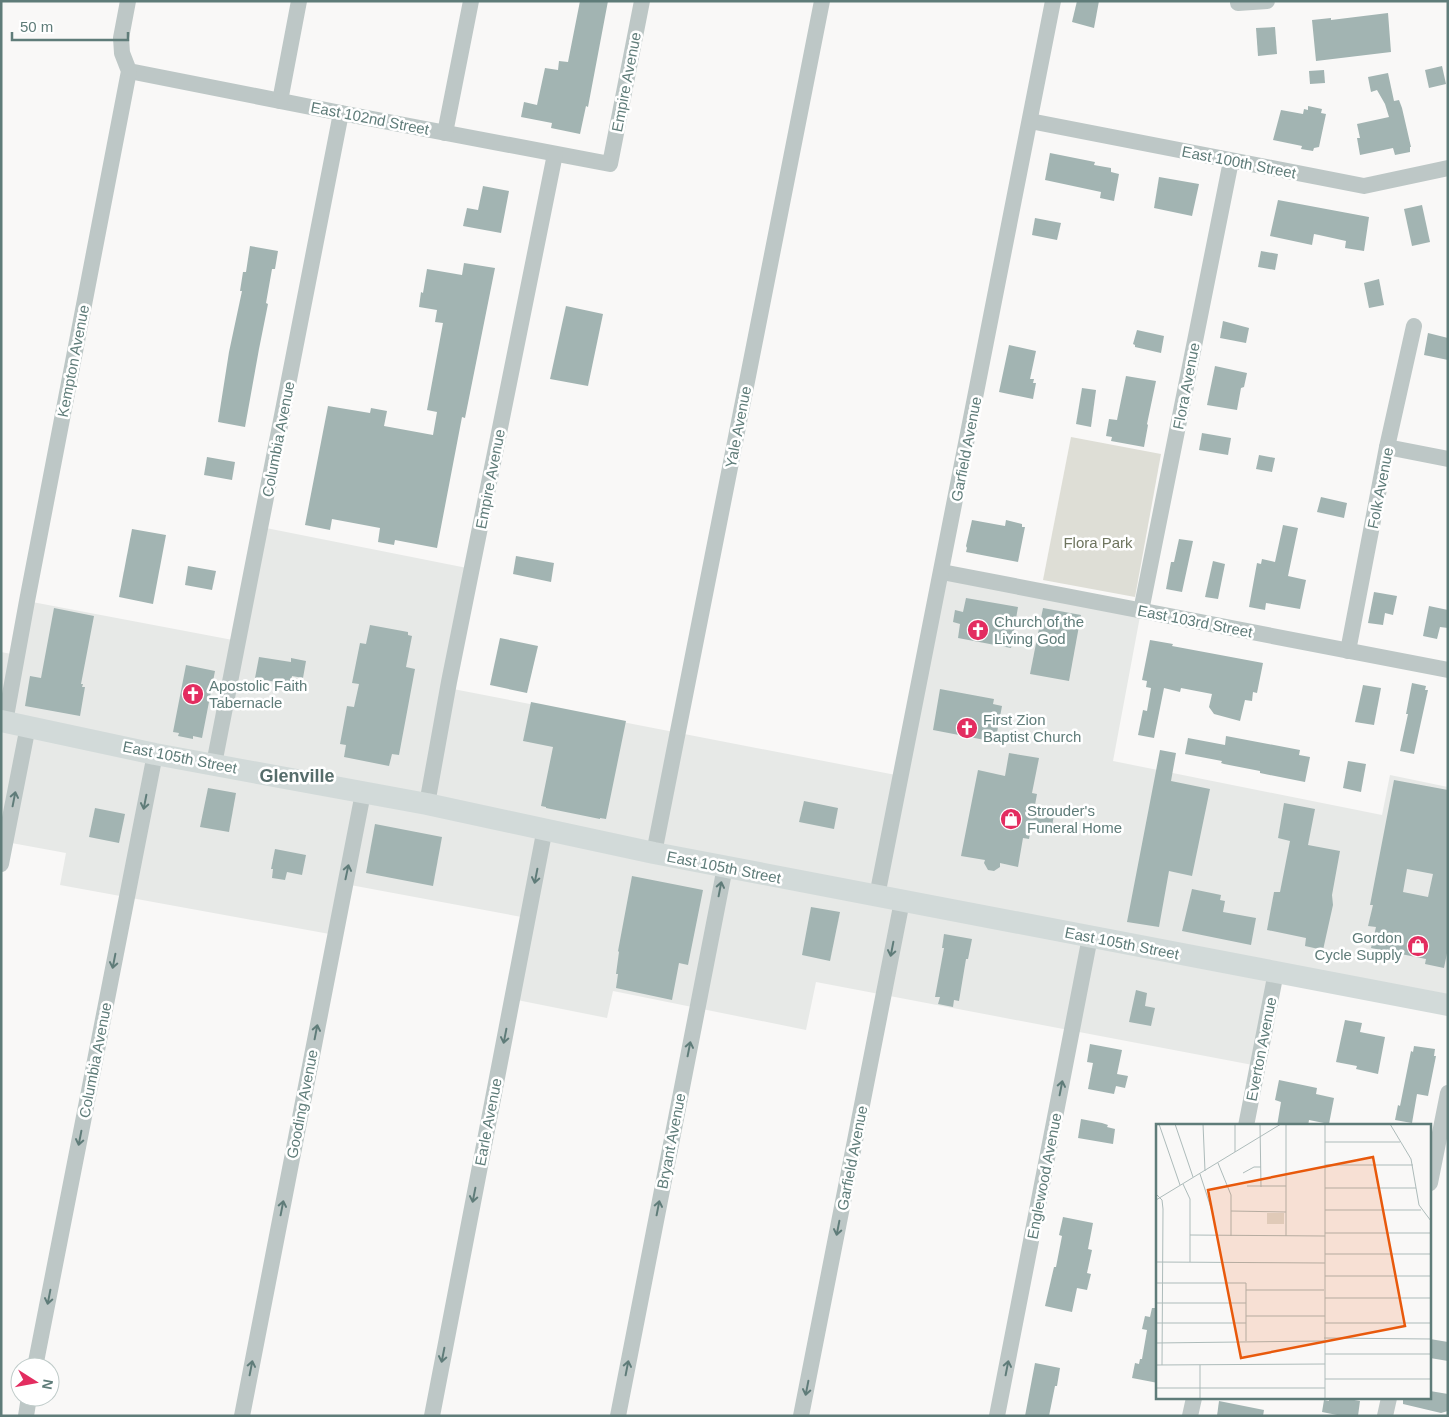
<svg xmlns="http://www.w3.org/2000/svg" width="1449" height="1417" viewBox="0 0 1449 1417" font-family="Arial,sans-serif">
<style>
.built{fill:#e7e9e7}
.green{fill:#deded6}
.building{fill:#a2b4b2;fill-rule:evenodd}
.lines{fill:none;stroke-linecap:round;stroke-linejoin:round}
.minor{stroke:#bdc7c6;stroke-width:16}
.secondary{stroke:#d2dad9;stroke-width:22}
.oneway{stroke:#5f7c79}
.labels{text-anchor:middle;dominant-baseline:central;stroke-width:5;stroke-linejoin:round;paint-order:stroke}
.street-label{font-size:15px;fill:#5f7c79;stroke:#fff}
.park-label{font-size:15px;fill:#6e745e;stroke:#fff}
.poi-label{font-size:15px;fill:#5f7c79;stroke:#fff;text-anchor:start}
.quarter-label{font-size:18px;font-weight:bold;fill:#566d6b;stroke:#fff}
.inset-road{fill:none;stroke:#adbbba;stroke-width:1}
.view{fill:#e8590c;fill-opacity:0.15;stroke:#e8590c;stroke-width:2.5}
.inset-edge{fill:none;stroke:#5f7c79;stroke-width:2.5}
</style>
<rect width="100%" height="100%" fill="#f9f8f7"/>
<path class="built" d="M261 527 472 569 448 688 901 776 942 572 1141 611 1113 761 1382 815 1390 775 1448 787V1005L1276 973 1258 1066 816 982 806 1030 613 991 607 1018 512 999 527 918 345 884 335 935 60 885 66 853 6 842 1 864V652L17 655 27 601 238 641Z"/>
<path class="green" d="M1071 437 1161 454 1135 597 1043 580Z"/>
<g class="building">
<path d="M580 1H608L588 107 586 106 580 134 551 128 552 123 521 117 524 102 537 105 545 68 558 70 559 61 568 62Z"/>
<path d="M1077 1H1099L1094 28 1072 22Z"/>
<path d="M1388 13 1391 52 1316 61 1312 20 1331 18V20Z"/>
<path d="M1275 27 1277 54 1258 56 1256 28Z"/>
<path d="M1442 66 1446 84 1429 88 1425 70Z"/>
<path d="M1324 70 1325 83 1310 84 1309 71Z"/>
<path d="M1388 73 1394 101 1399 100 1402 108 1411 147H1410V152L1395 155 1393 148 1360 155 1357 138H1360L1357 124 1389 117 1385 104 1377 90 1371 92 1368 77Z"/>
<path d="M1308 106 1322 109 1321 113 1326 114 1319 147 1314 148 1313 151 1301 149 1302 146 1273 140 1281 110 1303 114 1304 109 1308 110Z"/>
<path d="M1050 153 1095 162 1094 165 1111 168V172L1119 174 1114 201 1100 198 1101 192 1045 180Z"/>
<path d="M1159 177 1199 184 1192 216 1154 208Z"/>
<path d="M483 186 509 191 501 233 463 226 467 208 478 210Z"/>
<path d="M1278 200 1369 217 1364 251 1345 248 1346 241 1319 235 1314 234 1312 245 1270 236Z"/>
<path d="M1422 205 1430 242 1412 246 1404 209Z"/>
<path d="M1035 218 1061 223 1057 240 1032 235Z"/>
<path d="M250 246 278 251 275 269H272L266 303 268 304 259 349 245 427 218 422 229 352 242 291H240L243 272H246Z"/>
<path d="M1261 251 1278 254 1275 270 1258 267Z"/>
<path d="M464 263 495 268 465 418 462 417 437 548 395 540 394 545 378 542 380 528 332 519 330 530 305 525 328 406 370 413 371 408 387 411 384 426 433 435 437 412 427 410 443 323 435 322 437 310 419 307 421 292 423 293 427 269 462 275Z"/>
<path d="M1379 279 1384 305 1369 308 1364 283Z"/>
<path d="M566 306 603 314 588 386 550 379Z"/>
<path d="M1223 321 1249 328 1246 343 1220 338Z"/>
<path d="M1137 330 1164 336 1161 353 1135 347V345L1133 344Z"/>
<path d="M1428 333 1448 338V360L1424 355Z"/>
<path d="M1009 345 1036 351 1030 379H1034L1033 383H1036L1033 399 999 392Z"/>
<path d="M1215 366 1247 373 1244 387 1241 388 1237 410 1207 405Z"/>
<path d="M1126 376 1156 381 1147 424 1148 425 1144 447 1111 441 1112 437 1106 436 1109 419 1117 420Z"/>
<path d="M1082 388 1096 390 1091 427 1076 424Z"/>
<path d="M1202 433 1231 438 1228 455 1199 450Z"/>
<path d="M1259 455 1275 458 1272 472 1256 469Z"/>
<path d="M207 457 235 462 232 480 204 475Z"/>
<path d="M1321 497 1347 503 1344 518 1317 512Z"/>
<path d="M972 520 1005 526 1006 520 1022 524V527H1025L1018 562 966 552 967 548 966 546Z"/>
<path d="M1283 525 1298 528 1288 576 1306 580 1300 609 1266 603 1265 610 1249 607 1257 563 1261 564 1262 559 1275 562Z"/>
<path d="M132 529 166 535 153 604 119 597Z"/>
<path d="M1179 539 1193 541 1182 592 1166 589 1171 562H1174Z"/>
<path d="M516 556 554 563 551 582 513 574Z"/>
<path d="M1213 561 1225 564 1218 599 1205 597Z"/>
<path d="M188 566 216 571 212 590 185 585Z"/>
<path d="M1374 592 1397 596 1393 615 1385 613 1383 625 1368 623Z"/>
<path d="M966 598 1018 607 1011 648 958 638 960 624 953 622 955 610 963 612Z"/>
<path d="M1429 606 1448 610V628L1440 627 1437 639 1423 636Z"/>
<path d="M54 608 94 616 81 684H83L82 687H85L80 716 25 706 30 676 41 678Z"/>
<path d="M1043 608 1081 615 1069 681 1030 674Z"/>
<path d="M370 625 408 632V635L412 636 406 667 415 669 399 755 392 754 389 766 344 757 346 745 340 744 347 706 354 707 359 684 352 683 360 643 366 644Z"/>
<path d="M500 638 538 646 527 693 490 685Z"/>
<path d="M1150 640 1173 644 1172 646 1263 663 1257 693 1253 692 1252 701 1245 700 1240 721 1214 714 1209 707 1212 694 1181 688 1180 692 1164 688 1154 738 1138 735 1143 710 1147 711 1151 688 1146 687 1147 681 1142 680Z"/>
<path d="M259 657 291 662V658L306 661 303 678 292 676 291 685 255 678Z"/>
<path d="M186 665 215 671 202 738 193 736V739L178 736 179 733 173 732Z"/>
<path d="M1412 683 1426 686 1425 690H1428L1414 754 1400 751 1408 714H1406Z"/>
<path d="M1363 685 1381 688 1374 725 1355 722Z"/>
<path d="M940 689 994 699 993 704 1002 706 996 738 986 736 985 740 933 730Z"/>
<path d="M531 702 626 721 606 819 600 818V819L546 808V807L541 806 553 747 523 741Z"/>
<path d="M1226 736 1300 750 1299 755 1310 757 1305 782 1260 773V771L1224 764 1221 763 1222 761 1185 754 1188 738 1225 745Z"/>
<path d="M1160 750 1176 753 1171 781 1210 789 1192 876 1169 871 1159 927 1127 922Z"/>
<path d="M1009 753 1039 758 1032 793 1037 794 1035 805 1055 809 1051 832 1031 829 1029 839 1023 838 1018 867 1000 863V867L994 871 988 870 984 863 985 860 961 856 978 770 1005 776Z"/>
<path d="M1348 761 1366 764 1361 792 1343 788Z"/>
<path d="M1394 780 1448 790V948L1444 968 1425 964 1426 959 1371 948 1376 927 1368 926 1373 905H1370ZM1407 869 1433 874 1428 897 1403 892Z"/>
<path d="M208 788 236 793 229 832 200 827Z"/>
<path d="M804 801 838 808 834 829 799 822Z"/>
<path d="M1284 803 1315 809 1308 845 1340 851 1332 895 1333 905 1323 950 1305 946 1306 938 1267 930 1274 892H1280L1290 841 1278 838Z"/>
<path d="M95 808 125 814 119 843 89 837Z"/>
<path d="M375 824 442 837 433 886 366 873Z"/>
<path d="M275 849 306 855 302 875 287 872 285 880 272 878 273 869H271Z"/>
<path d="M632 876 703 890 688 965 679 963 672 1000 616 988 618 974H616L619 952 618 951Z"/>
<path d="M1192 889 1221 895 1220 900 1225 901 1223 912 1256 918 1251 945 1182 931Z"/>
<path d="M811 907 840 912 830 961 802 955Z"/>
<path d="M944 934 972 939 968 959H966L959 1001 954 1000 953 1007 938 1004 940 997H935L944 948H942Z"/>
<path d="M1136 990 1147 993 1145 1006 1155 1008 1151 1026 1129 1022Z"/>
<path d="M1345 1020 1362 1023 1360 1032 1385 1037 1378 1074 1356 1069 1357 1066 1336 1062Z"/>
<path d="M1090 1044 1122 1050 1117 1074 1128 1076 1125 1088 1116 1086 1114 1094 1088 1089 1093 1063 1087 1062Z"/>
<path d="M1414 1046 1435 1049 1434 1056H1436L1428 1096 1417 1094 1412 1123 1395 1120 1398 1105 1400 1106 1411 1051 1413 1052Z"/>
<path d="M1279 1080 1317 1088 1316 1094 1334 1098 1329 1124 1309 1120 1308 1126H1277L1281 1102 1275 1100Z"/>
<path d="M1081 1119 1102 1123 1108 1125 1107 1127 1115 1129 1113 1144 1078 1138Z"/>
<path d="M1063 1217 1093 1223 1088 1249 1092 1250 1087 1273 1091 1274 1087 1290 1077 1288 1072 1312 1045 1306 1054 1267H1056L1062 1236 1059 1235Z"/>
<path d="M1152 1308H1158V1383L1132 1378 1135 1363 1139 1364 1140 1359H1142L1147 1330 1142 1329 1145 1316 1150 1317Z"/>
<path d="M1430 1339 1448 1342V1361L1430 1358Z"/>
<path d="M1035 1363 1060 1368 1057 1386H1055L1049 1416H1025Z"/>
<path d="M1430 1391 1448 1394V1411L1441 1413 1403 1404V1398H1430Z"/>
<path d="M1329 1398H1343L1360 1401 1358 1416H1342L1322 1412 1324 1400 1329 1401Z"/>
<path d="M1219 1401 1264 1410 1263 1416H1217Z"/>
</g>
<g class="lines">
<g class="minor">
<path d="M1238 3 1267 1"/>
<path d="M129 71 341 113 610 164 642 1"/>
<path d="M280 101 299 1"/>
<path d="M1030 121 1364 186 1448 168"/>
<path d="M445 133 471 1"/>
<path d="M1387 447 1448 459"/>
<path d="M942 572 1448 670"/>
<path d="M1141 611 1231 161"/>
<path d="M1348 651 1387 447 1414 326"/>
<path d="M5 722 27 601 129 71 122 53 121 38 128 1"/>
<path d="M214 764 341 113"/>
<path d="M427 804 449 682 555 154"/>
<path d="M654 853 822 1"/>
<path d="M1 864 28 726"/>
<path d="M877 896 1053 1"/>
<path d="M1246 1126 1276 972"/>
<path d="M1430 1183 1448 1093"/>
<path d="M35 1367 155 754"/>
<path d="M26 1416 29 1397"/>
<path d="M242 1416 363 793"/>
<path d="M432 1416 545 828"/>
<path d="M618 1416 725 867"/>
<path d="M801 1416 902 901"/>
<path d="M997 1416 1090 937"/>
<path d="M1190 1416 1194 1398"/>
<path d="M1385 1416 1389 1398"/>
</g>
<path class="secondary" d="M1 721 155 754 427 804 654 853 1448 1005"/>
</g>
<defs><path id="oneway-shaft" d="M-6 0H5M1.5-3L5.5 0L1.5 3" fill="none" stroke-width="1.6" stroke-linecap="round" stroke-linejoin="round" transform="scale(1.25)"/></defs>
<g class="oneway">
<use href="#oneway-shaft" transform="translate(14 799) rotate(-79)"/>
<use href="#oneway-shaft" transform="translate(145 802) rotate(101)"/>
<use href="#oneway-shaft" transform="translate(347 872) rotate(-78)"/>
<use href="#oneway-shaft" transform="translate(536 876) rotate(101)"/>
<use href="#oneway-shaft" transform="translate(720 889) rotate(-79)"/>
<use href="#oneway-shaft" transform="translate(892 949) rotate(101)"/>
<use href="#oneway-shaft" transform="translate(114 961) rotate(101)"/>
<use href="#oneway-shaft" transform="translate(316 1032) rotate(-79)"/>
<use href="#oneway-shaft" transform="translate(505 1036) rotate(101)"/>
<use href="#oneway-shaft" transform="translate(689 1049) rotate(-79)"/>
<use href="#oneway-shaft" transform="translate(1061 1088) rotate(-79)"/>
<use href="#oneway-shaft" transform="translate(80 1138) rotate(101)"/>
<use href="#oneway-shaft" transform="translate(474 1195) rotate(101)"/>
<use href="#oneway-shaft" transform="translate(282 1208) rotate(-79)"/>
<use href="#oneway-shaft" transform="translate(658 1208) rotate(-79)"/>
<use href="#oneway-shaft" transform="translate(838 1228) rotate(101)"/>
<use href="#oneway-shaft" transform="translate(49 1297) rotate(101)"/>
<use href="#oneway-shaft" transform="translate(443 1355) rotate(101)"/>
<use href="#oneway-shaft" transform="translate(251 1368) rotate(-79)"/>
<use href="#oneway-shaft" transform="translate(627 1368) rotate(-79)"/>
<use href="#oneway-shaft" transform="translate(1007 1368) rotate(-79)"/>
<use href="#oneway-shaft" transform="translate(807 1388) rotate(101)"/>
</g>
<defs>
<g id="church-disc" transform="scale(1.125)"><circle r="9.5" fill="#e32d60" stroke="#fff"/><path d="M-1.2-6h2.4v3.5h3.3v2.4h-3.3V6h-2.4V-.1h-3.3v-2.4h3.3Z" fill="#fff"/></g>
<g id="shop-disc" transform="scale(1.125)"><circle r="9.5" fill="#e32d60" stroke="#fff"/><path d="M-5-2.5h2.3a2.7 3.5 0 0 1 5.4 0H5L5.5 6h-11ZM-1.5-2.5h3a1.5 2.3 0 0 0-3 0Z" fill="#fff"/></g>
</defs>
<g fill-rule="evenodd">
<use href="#church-disc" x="978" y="630"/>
<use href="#church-disc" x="193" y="694"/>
<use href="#church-disc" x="967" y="728"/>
<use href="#shop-disc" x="1011" y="819"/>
<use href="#shop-disc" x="1418" y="946"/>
</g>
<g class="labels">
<g class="street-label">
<text transform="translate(626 82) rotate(-79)">Empire Avenue</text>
<text transform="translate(370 118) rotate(11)">East 102nd Street</text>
<text transform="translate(1239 162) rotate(11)">East 100th Street</text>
<text transform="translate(73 361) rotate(-79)">Kempton Avenue</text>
<text transform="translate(1186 386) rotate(-79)">Flora Avenue</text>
<text transform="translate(738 427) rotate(-79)">Yale Avenue</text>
<text transform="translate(278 439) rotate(-79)">Columbia Avenue</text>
<text transform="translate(966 449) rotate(-79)">Garfield Avenue</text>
<text transform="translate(490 479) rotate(-79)">Empire Avenue</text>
<text transform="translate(1380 488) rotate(-79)">Folk Avenue</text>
<text transform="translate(1195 621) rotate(11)">East 103rd Street</text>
<text transform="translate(180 757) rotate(11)">East 105th Street</text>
<text transform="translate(724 867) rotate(11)">East 105th Street</text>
<text transform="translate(1122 943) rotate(11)">East 105th Street</text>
<text transform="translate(1261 1049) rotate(-79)">Everton Avenue</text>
<text transform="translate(95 1060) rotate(-79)">Columbia Avenue</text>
<text transform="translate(302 1104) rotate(-79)">Gooding Avenue</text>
<text transform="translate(488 1122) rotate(-79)">Earle Avenue</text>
<text transform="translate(671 1141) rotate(-79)">Bryant Avenue</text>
<text transform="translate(852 1158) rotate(-79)">Garfield Avenue</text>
<text transform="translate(1044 1176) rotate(-79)">Englewood Avenue</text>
</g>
<g class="park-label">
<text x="1098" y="542">Flora Park</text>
</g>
<g class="poi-label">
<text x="994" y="621">Church of the<tspan x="994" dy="17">Living God</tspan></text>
<text x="209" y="685">Apostolic Faith<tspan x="209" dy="17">Tabernacle</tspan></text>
<text x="983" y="719">First Zion<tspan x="983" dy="17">Baptist Church</tspan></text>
<text x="1027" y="810">Strouder's<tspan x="1027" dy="17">Funeral Home</tspan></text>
<text x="1402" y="937" text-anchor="end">Gordon<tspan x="1402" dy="17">Cycle Supply</tspan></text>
</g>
<g class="quarter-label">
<text x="297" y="776">Glenville</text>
</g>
</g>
<g transform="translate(1156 1124)">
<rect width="275" height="275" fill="#f9f8f7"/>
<path d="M111 89H128V100H111Z" fill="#deded6"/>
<path class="inset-road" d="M3 0 24 61M19 0 37 53M47 0 49 47M104 0 105 63M234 0 255 35 263 81 275 97M169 18H244M79 28V0M62 39 75 71V112M169 41H257M87 49 98 43H105M44 50 57 90M27 60 34 75V138M91 62H130M169 64H260M0 70 6 76 7 85 6 241M0 76 125 0M169 86H265M75 87 130 88M169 109H275M34 111 169 112M130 112V0M169 130H275M0 138 169 139M169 152H275M0 159H90V217M90 166H168M169 174H275M0 179H90M90 192H169M0 199H90M169 199H275M168 214 275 215M0 219 168 217M169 230H275M0 241 169 240M44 241V275M169 255H275M0 264H169M169 275V0"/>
<path class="view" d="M217 33 249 202 85 234 52 66Z"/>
<rect width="275" height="275" class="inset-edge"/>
</g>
<rect width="1449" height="1417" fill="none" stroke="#5f7c79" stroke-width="5"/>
<g transform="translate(35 1382) rotate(101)"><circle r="24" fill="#ffffff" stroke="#bfcbc9"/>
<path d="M0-4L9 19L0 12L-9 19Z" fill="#e32d60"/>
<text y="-8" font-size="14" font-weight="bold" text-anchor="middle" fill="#5f7c79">N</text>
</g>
<path d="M12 32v8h116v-8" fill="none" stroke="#5f7c79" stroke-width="2.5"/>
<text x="20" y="32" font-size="15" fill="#5f7c79" stroke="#ffffff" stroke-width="4" paint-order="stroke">50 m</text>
</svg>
